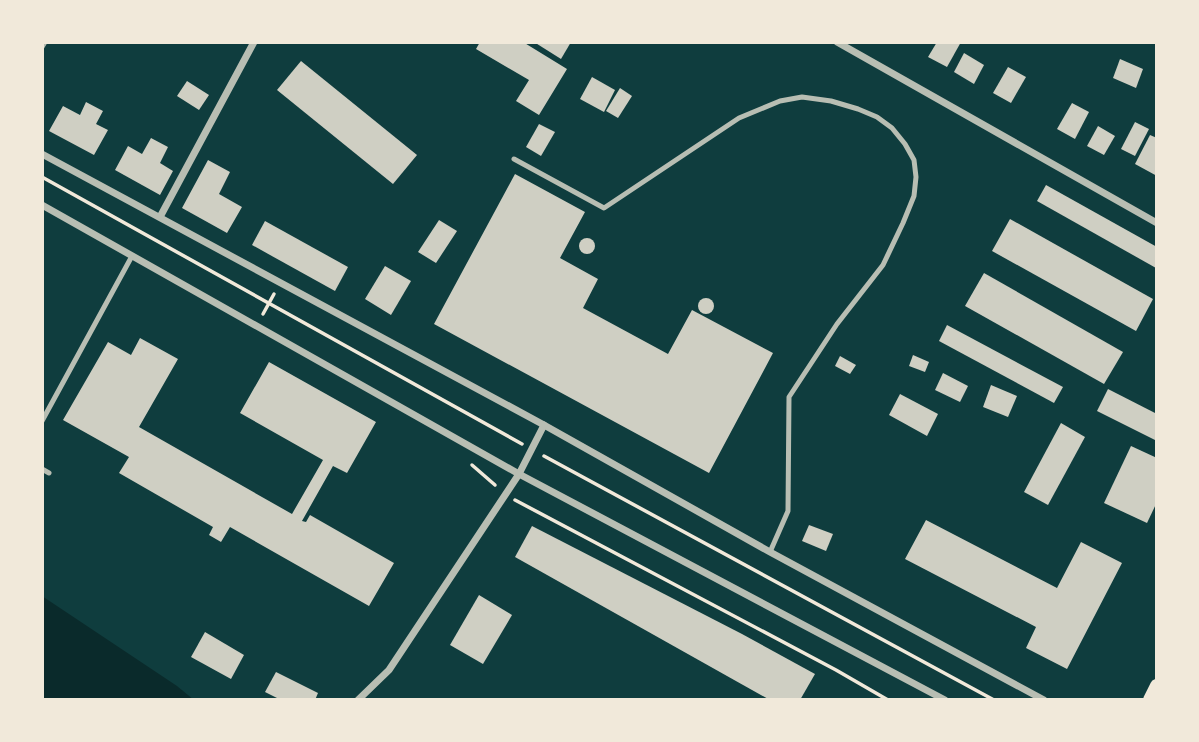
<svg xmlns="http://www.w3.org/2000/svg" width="1199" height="742" viewBox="0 0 1199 742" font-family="Commissioner,sans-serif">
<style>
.water{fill:#0a2a2b}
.building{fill:#cfcfc3}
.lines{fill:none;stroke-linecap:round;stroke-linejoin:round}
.path{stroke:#f1e9da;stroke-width:3.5}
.service{stroke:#b8beb3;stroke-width:5}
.minor{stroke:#b8beb3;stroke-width:7}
.secondary{stroke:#f1e9da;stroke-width:14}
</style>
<rect width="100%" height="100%" fill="#0f3d3e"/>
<path class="water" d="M42 596 177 686 194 700H42Z"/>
<g class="building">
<path d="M480 42H523L567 69 539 115 516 101 529 80 476 49Z"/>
<path d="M534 42H571L561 59Z"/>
<path d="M937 42H961L947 67 928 57Z"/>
<path d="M964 53 984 65 974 84 954 72Z"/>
<path d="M1120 59 1143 69 1136 88 1113 78Z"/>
<path d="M301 61 417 155 393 184 277 90Z"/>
<path d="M1008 67 1026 77 1011 103 993 93Z"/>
<path d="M592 77 615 90 604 112 580 99Z"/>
<path d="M187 81 209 95 199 110 177 96Z"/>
<path d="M620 88 632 96 618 118 606 111Z"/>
<path d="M86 102 103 111 96 124 108 130 94 155 49 131 63 106 80 115Z"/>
<path d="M1072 103 1089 112 1075 139 1057 129Z"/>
<path d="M1135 122 1149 129 1135 156 1121 149Z"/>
<path d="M539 124 555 132 541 156 526 147Z"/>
<path d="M1098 126 1115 136 1104 155 1087 146Z"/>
<path d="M1150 135 1157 138V176L1135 164Z"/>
<path d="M151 138 168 147 160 163 173 171 160 195 115 170 128 146 142 154Z"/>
<path d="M208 160 230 172 219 194 242 207 227 233 182 208Z"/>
<path d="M515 174 585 212 560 258 598 279 583 308 668 354 692 310 773 353 709 473 434 324Z"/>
<path d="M1046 185 1157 247V265L1156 268 1037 201Z"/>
<path d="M1010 219 1153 299 1136 331 992 251Z"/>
<path d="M439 220 457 231 436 263 418 252Z"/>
<path d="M265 221 348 267 335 291 252 245Z"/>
<circle cx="587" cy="246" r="8"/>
<path d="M385 266 411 281 391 315 365 299Z"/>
<path d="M984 273 1123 352 1104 384 965 306Z"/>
<circle cx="706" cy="306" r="8"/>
<path d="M947 325 1063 387 1054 403 939 341Z"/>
<path d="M140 338 178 359 139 427 292 514 323 460 240 413 269 362 376 422 347 473 333 466 302 521 306 522 310 515 394 563 369 606 230 527 221 542 209 535 213 527 119 473 129 457 63 420 108 342 131 355Z"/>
<path d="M913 355 929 362 925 372 909 366Z"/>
<path d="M840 356 856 365 850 374 835 366Z"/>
<path d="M943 373 968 386 960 402 935 390Z"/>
<path d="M991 385 1017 396 1008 417 983 407Z"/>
<path d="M1108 389 1157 414V441L1097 411Z"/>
<path d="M900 394 938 414 927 436 889 415Z"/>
<path d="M1061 423 1085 437 1048 505 1024 492Z"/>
<path d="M1131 446 1157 458V502L1147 523 1104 503Z"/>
<path d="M926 520 1057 588 1081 542 1122 563 1067 669 1026 648 1036 627 905 559Z"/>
<path d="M809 525 833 534 826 551 802 541Z"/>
<path d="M532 526 742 634 815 674 800 700H770L515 557Z"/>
<path d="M479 595 512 615 483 664 450 645Z"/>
<path d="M205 632 244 655 231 679 191 657Z"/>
<path d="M276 672 318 693 315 700H281L265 692Z"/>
</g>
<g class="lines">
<g class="path">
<path d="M42 177 522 444"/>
<path d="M263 314 274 294"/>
<path d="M544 456 994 700"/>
<path d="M472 465 495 485"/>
<path d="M515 500 836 670 888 700"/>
</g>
<g class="service">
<path d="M42 47 45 42"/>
<path d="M514 159 604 208 739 118 780 101 802 97 831 101 858 109 877 117 892 128 905 144 914 160 916 177 914 196 903 223 883 265 837 324 789 397 788 511 770 552"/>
<path d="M42 421 132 256"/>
<path d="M42 469 49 473"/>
</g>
<g class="minor">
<path d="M837 42 1157 223"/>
<path d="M42 154 544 425 770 552 1044 700"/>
<path d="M42 205 519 474 945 700"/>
<path d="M160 217 254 42"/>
<path d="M358 700 389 670 519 474 544 425"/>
</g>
<path class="secondary" d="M1150 700 1157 686"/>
</g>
<rect width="1199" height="742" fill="none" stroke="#f1e9da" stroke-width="88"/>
</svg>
